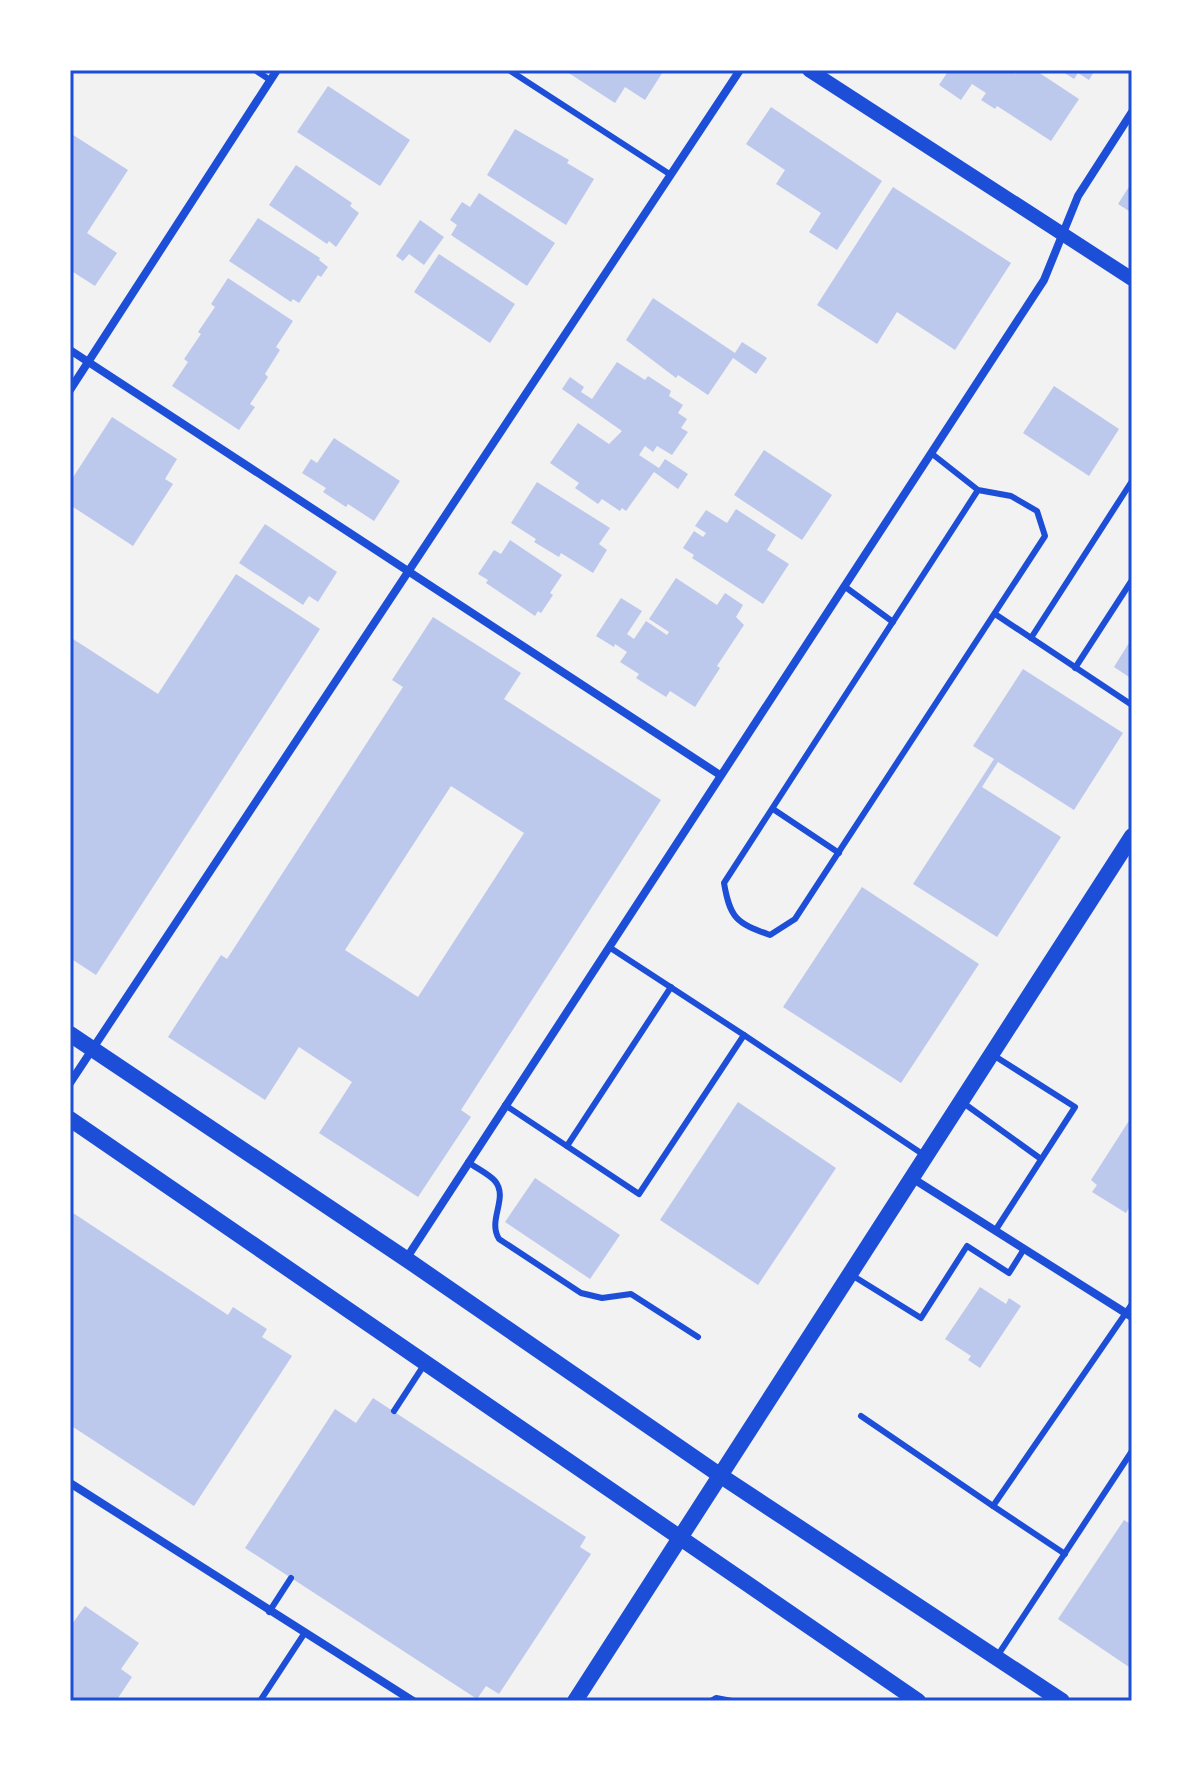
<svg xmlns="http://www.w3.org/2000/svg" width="1202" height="1771" viewBox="0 0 1202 1771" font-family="Raleway,sans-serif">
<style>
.building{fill:#bdc9ec;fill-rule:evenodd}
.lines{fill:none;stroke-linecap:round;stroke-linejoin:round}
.service{stroke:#1d4ed8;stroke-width:6}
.minor{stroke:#1d4ed8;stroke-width:8}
.tertiary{stroke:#1d4ed8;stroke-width:14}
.secondary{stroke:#1d4ed8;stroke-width:16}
.neatline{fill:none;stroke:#1d4ed8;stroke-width:3}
</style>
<rect width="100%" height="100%" fill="#f2f2f2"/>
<g class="building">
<path d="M564 70H664L645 100 625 87 615 103Z"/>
<path d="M949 70H1010L1016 74 1019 70H1035L1079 99 1051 141 997 106 995 109 981 100 986 93 972 84 961 100 939 85Z"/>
<path d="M1060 70H1095L1089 80 1078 73 1074 79Z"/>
<path d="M328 86 410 140 380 186 297 132Z"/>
<path d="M771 107 882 181 837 250 809 232 821 213 776 184 785 170 746 144Z"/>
<path d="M515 129 569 160 567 163 594 179 566 225 487 175Z"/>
<path d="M70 133 128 170 87 233 117 253 95 286 70 270Z"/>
<path d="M296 165 352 203 350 206 359 213 336 247 329 241 327 244 269 205Z"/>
<path d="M1132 182V213L1118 204Z"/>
<path d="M893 187 1011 263 955 350 897 312 877 344 817 305Z"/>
<path d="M479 193 555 243 527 286 451 235 457 225 450 220 462 202 470 207Z"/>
<path d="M258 218 320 258 319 260 328 267 321 277 318 275 299 303 293 299 291 302 229 261Z"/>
<path d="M420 220 444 237 424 265 409 254 403 261 396 256Z"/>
<path d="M439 254 515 304 490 343 414 292Z"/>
<path d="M228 278 293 321 276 347 280 350 265 374 268 377 250 404 255 407 239 430 172 386 188 362 184 359 201 334 198 332 215 307 211 304Z"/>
<path d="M653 298 735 353 742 342 767 358 756 374 733 358 708 395 678 375 676 378 626 340Z"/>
<path d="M617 362 645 380 648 376 671 391 669 396 683 405 678 413 687 419 681 428 688 432 672 455 657 446 653 452 645 446 639 455 659 468 665 459 688 474 678 489 654 472 626 511 622 508 620 511 602 499 598 504 575 488 579 483 550 463 578 423 609 444 622 431 562 389 570 377 584 387 581 392 592 399Z"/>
<path d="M1054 386 1119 429 1089 476 1023 433Z"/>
<path d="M112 417 177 459 165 479 173 484 133 546 70 505V482Z"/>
<path d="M334 438 400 481 374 521 348 504 346 507 323 492 326 488 302 473 311 459 317 463Z"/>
<path d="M764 450 832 495 802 540 734 495Z"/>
<path d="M537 482 610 528 599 544 607 550 593 573 561 553 559 557 534 542 536 539 511 523Z"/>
<path d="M736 509 776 535 767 550 789 564 763 604 692 558 694 555 683 548 694 531 703 537 706 533 695 526 706 510 727 523Z"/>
<path d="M265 524 337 572 318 602 309 596 303 605 239 563Z"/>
<path d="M510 540 562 575 550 593 553 595 541 613 538 611 535 616 486 583 488 580 478 574 494 550 501 554Z"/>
<path d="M236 574 320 629 96 975 70 958V637L158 694Z"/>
<path d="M676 578 717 605 725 593 743 605 736 617 744 625 717 666 720 668 695 707 670 691 666 697 636 678 639 674 620 662 627 652 615 644 614 647 596 636 621 598 642 611 627 634 634 639 646 621 667 635 669 632 649 619Z"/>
<path d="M433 617 521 673 504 699 661 800 461 1110 471 1117 418 1197 319 1133 352 1082 299 1047 265 1100 168 1037 221 955 227 959 403 687 392 680ZM451 786 524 833 418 997 345 950Z"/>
<path d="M1132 638V679L1114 667Z"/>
<path d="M1023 669 1123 733 1074 810 998 762 982 787 1061 837 997 937 913 884 994 759 973 746Z"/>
<path d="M862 887 979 964 901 1083 783 1007Z"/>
<path d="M738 1102 836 1168 758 1285 660 1220Z"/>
<path d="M1132 1116V1203L1126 1213 1092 1192 1097 1185 1091 1180Z"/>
<path d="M535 1178 620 1235 590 1279 505 1222Z"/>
<path d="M70 1211 228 1315 233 1307 267 1329 262 1337 292 1356 194 1506 70 1425Z"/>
<path d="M980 1287 1006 1304 1009 1298 1021 1306 980 1368 968 1360 971 1356 945 1339Z"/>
<path d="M373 1398 586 1537 580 1547 591 1554 499 1694 486 1686 477 1699 245 1548 335 1409 356 1423Z"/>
<path d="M1124 1520 1132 1525V1669L1058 1619Z"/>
<path d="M85 1606 139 1643 121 1669 132 1677 118 1698 122 1701H70V1627Z"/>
</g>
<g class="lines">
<g class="service">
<path d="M255 70 270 80"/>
<path d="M509 70 671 175"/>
<path d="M931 453 978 490 1011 496 1037 511 1045 536 795 919 770 935C736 923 730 918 724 883L978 490"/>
<path d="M844 586 893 622"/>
<path d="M995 614 1132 705"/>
<path d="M1031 638 1132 481"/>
<path d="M1075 668 1132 580"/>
<path d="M773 809 839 853"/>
<path d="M744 1035 924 1155"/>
<path d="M993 1055 1075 1107 995 1231"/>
<path d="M962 1102 1041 1159"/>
<path d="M505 1105 639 1194 744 1035 609 947"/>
<path d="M567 1146 671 987"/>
<path d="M468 1162C476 1168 489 1174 495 1181 509 1198 487 1220 499 1239L581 1293 602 1298 631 1294 698 1337"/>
<path d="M850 1274 921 1318 967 1246 1009 1273 1024 1249"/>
<path d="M394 1411 424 1365"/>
<path d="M861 1416 993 1506"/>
<path d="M1065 1554 993 1506 1132 1304"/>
<path d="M269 1612 291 1578"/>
<path d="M998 1655 1132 1451"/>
<path d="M260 1701 304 1634"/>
<path d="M711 1701 716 1698 732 1701"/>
</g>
<g class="minor">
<path d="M70 350 720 775"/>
<path d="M70 390 277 70"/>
<path d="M70 1083 740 70"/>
<path d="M912 1178 1132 1317"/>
<path d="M406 1259 1044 280 1078 196 1132 112"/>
<path d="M70 1483 413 1701"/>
</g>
<path class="tertiary" d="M809 70 1132 279"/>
<g class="secondary">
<path d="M70 1034 406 1259 721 1476 1062 1701"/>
<path d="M70 1119 918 1701"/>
<path d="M575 1701 1132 836"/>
</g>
</g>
<rect width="1202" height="1771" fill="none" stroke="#ffffff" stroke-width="144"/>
<rect x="72" y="72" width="1058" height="1627" class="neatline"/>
</svg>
